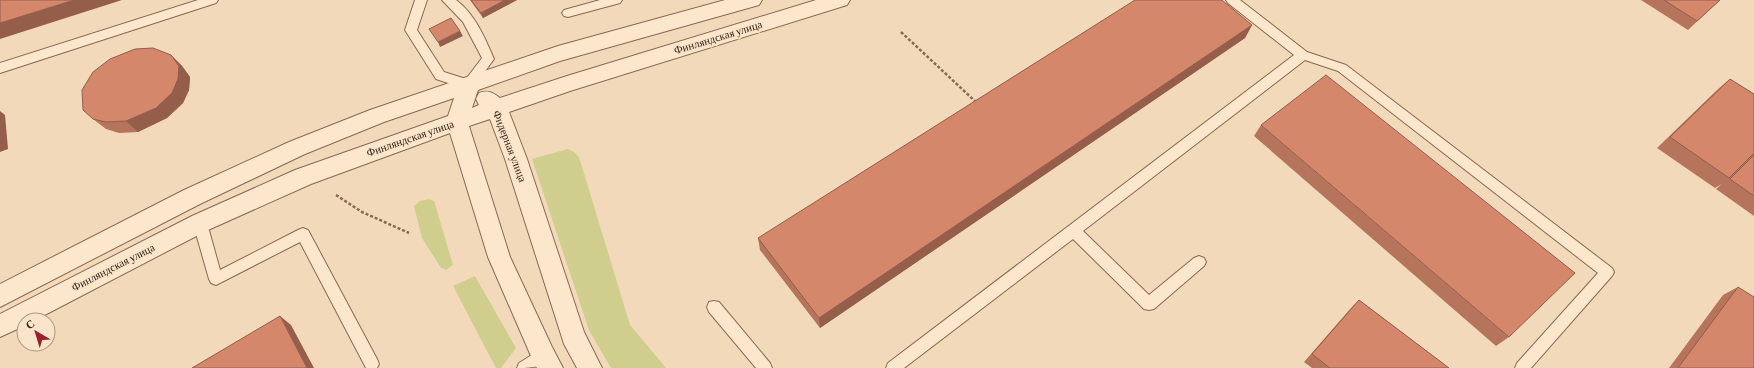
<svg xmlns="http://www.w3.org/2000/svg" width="1754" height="368" viewBox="0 0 1754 368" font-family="'Crimson Pro',serif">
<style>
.green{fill:#d0ce8d}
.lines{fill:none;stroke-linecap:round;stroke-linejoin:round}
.service-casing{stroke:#8a6852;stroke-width:2}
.tertiary-casing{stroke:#8a6852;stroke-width:2}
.path{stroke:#8a6852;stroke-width:2.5;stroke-dasharray:3 2;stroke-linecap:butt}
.service{fill:#fce7cd;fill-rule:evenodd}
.tertiary{fill:#fce7cd;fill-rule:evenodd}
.wall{fill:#b6745c}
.shaded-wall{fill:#945e4b}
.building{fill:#d4876b;stroke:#945e4b}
.labels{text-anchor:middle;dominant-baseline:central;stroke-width:4;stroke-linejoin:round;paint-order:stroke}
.street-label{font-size:11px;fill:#372319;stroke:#f9e4c9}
</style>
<rect width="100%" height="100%" fill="#f2d9b9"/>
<g class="green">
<path d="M568 149 574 152 579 157 630 325 666 368H611L589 330 532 159Z"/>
<path d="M429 199 434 201 453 265 446 270 441 268 422 238 414 206 420 201Z"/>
<path d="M475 276 516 348 501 368H496L453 286Z"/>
</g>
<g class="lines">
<g class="service-casing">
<g id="service">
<path d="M198 0H218L216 3 0 73V63Z"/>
<path d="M415 0H427L417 30 444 72 466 79 482 58 463 22 442 0H456C475 14 485 38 494 59L473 88 469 90 436 79 405 30Z"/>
<path d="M600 0H622L620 3 568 17 564 16 562 13 564 10Z"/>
<path d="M1226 0H1240L1307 52 1346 65 1612 268 1614 272 1612 276 1531 368H1515L1517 363 1598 273 1338 71 1305 60 1083 231 1149 295 1194 258 1199 256 1204 258 1206 262 1204 266 1154 309 1149 310 1144 309 1073 239 904 368H886L888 363 1294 55 1228 3Z"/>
<path d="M200 217 205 219 207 223 220 270 298 230 303 228 308 230 377 359 379 364 377 368H366L300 242 216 285 211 283 209 279 193 223 195 219Z"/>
<path d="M714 301 719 302 770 363 772 368H756L709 312 707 307 709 302Z"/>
<path d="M543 348 548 350 550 355C544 368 530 368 517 368L519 363Z"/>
</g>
</g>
<g class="tertiary-casing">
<path id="tertiary" d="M725 0H762L759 5 560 61 478 90 472 108 479 105 476 99 479 93C488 90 492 92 500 98L567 76 816 0H850L847 5 570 91 509 112 527 159 584 332 602 368H577L564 344 505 159 490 119 469 126 510 257 552 347 563 368H537L534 363 488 257 450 133 311 184 208 230 35 320H24V326L0 337V314L192 216 295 170 448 116 454 98 384 122 305 154 200 204 0 307V284L184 190 289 142 370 110 558 46Z"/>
</g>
<g class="path">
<path d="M901 32 977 103"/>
<path d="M336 195 362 212 409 233"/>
</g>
<use href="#service" class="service"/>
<use href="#tertiary" class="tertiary"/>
</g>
<g class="wall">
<path d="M470 0H517L483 18Z"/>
<path d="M1641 0H1720L1688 30Z"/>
<path d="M1252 25 1245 38 820 328 760 250 758 238Z"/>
<path d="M171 55 182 66 190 77 189 90 183 103 167 118 138 132 119 133 106 129 93 119Z"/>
<path d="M1730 79 1754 94V216L1716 189 1722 184 1715 188 1657 148 1717 90Z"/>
<path d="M1261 125 1509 337 1496 346 1254 136Z"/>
<path d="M1738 287 1754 368H1669L1723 295Z"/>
<path d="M1359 300 1449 368H1312L1304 362 1351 308Z"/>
</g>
<g class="shaded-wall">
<path d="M74 0H122L0 39V23Z"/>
<path d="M505 0H517L483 18 481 13Z"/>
<path d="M1252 25 1245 38 820 328 819 318Z"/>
<path d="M460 31 463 36 440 47 438 42Z"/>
<path d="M171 55 182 66 190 77 189 90 183 103 167 118 138 132 126 121Z"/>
<path d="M0 111 5 115 8 149 0 152Z"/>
<path d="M280 316 291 325 314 368H307Z"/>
</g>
<g class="building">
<path d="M0 0H74L0 23Z"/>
<path d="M471 0H505L481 13Z"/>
<path d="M1135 0H1222L1252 25 819 318 758 238Z"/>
<path d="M1664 0H1720L1697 21Z"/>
<path d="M451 18 460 31 438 42 429 29Z"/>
<path d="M153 48 171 55 179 66 178 79 172 93 156 108 126 121 106 122 93 119 83 110 82 90 93 72 110 59 135 49Z"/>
<path d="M1326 75 1575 273 1509 337 1261 125Z"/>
<path d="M1730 79 1754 94V153L1729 178 1670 137Z"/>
<path d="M1754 155V196L1730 179Z"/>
<path d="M1738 287 1754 297V368H1678Z"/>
<path d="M1359 300 1449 368H1330L1312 354Z"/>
<path d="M280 316 307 368H192Z"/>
</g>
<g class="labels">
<g class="street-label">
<text transform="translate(718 37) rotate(-17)">Финляндская улица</text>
<text transform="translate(410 138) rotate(-19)">Финляндская улица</text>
<text transform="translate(510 146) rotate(69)">Фидерная улица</text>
<text transform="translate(113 267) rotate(-27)">Финляндская улица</text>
</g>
</g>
<g transform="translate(36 332) rotate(322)"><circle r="19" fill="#f9e4c9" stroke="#ab9783"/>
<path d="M0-3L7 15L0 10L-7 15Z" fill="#9e1d31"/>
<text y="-6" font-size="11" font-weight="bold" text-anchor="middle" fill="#372319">С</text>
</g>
</svg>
